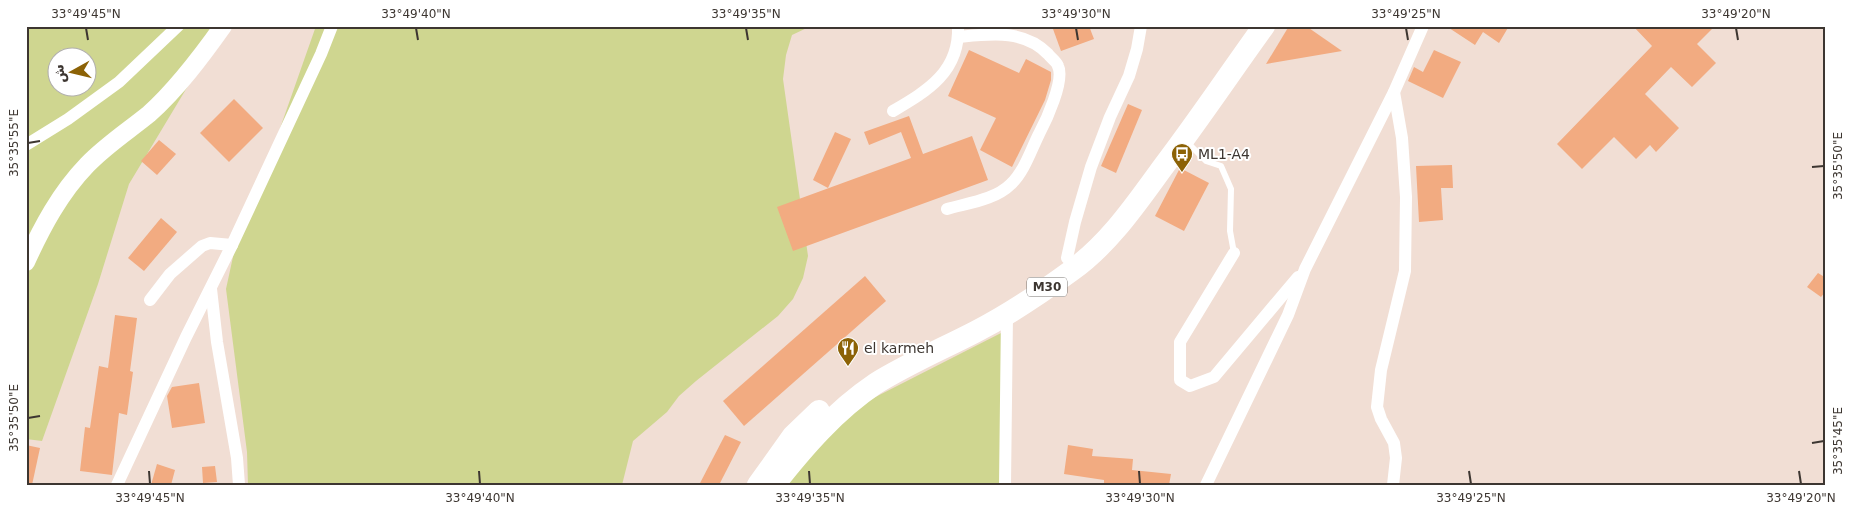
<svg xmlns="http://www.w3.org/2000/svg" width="1852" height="511" viewBox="0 0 1852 511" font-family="'DejaVu Sans','Noto Sans Arabic',sans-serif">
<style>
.green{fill:#cfd690;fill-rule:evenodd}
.building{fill:#f2ab81}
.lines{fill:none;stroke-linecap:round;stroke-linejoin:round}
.lane{stroke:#fff;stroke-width:6}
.street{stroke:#fff;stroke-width:12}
.secondary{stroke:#fff;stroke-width:18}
.highway{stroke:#fff;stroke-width:22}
.ticks{fill:none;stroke:#3d3631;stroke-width:2}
.labels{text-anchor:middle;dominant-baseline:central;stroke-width:4;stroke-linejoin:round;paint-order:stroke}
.shield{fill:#fff;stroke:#77726f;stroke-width:1}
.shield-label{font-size:12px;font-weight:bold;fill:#3d3631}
.poi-label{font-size:14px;fill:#3d3631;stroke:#fff;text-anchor:start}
.neatline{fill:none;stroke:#3d3631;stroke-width:2}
.ticks-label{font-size:12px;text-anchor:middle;fill:#3d3631}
</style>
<rect width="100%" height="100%" fill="#f1ded4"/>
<g class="green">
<path d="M26 26H224L129 184 98 284 42 441 26 439ZM58 58H88V88H58Z"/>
<path d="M316 26H811L792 35 786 55 783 79 808 256 803 278 793 299 778 316 696 381 679 396 667 412 633 441 622 485H248L247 452 226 289 236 243 265 171Z"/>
<path d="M1005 331 1001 485H763L793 439Z"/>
</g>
<g class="building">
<path d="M1059 26H1089L1094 39 1061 51 1053 29Z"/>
<path d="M1289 26H1306L1342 51 1266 64Z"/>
<path d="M1446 26H1509L1499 43 1483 32 1475 45Z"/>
<path d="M1633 26H1715L1697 44 1716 63 1692 87 1671 67 1645 94 1679 128 1656 152 1650 145 1636 159 1614 137 1582 169 1557 144 1652 46Z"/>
<path d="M969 50 1019 73 1026 59 1051 72V80L1045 100 1012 167 980 150 996 118 948 96Z"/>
<path d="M1434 50 1461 62 1443 98 1408 81 1414 67 1423 72Z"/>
<path d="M234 99 263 128 229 162 200 133Z"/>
<path d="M1128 104 1142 110 1116 173 1101 166Z"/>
<path d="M909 116 923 154 972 136 988 180 793 251 777 207 911 158 901 132 869 145 864 132Z"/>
<path d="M835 132 851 139 828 188 813 180Z"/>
<path d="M159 140 176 154 157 175 141 161Z"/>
<path d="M1452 165 1453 188H1441L1443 220 1419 222 1416 166Z"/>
<path d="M1180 168 1209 183 1184 231 1155 216Z"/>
<path d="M161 218 177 232 144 271 128 258Z"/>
<path d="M1818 273 1826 278V291L1821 297 1807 287Z"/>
<path d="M865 276 886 301 744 426 723 401Z"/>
<path d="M115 315 137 318 130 371 133 372 127 415 119 413 112 475 80 471 85 427 90 428 99 366 108 368Z"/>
<path d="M199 383 205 423 172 428 167 396 172 387Z"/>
<path d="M725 435 741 442 719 485H699Z"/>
<path d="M26 445 40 448 32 485H26Z"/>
<path d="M1068 445 1093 449 1092 456 1133 459 1132 470 1171 474 1169 485 1104 483V480L1064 474Z"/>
<path d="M157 464 175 470 171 485H151Z"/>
<path d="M215 466 217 482 203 483 202 467Z"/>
</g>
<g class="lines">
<path class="lane" d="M1186 141 1206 161 1221 166 1231 189 1230 231 1234 253"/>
<g class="street">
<path d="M893 111C927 91 960 72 958 26"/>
<path d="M26 145 68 119 119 82 178 26"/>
<path d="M947 209C968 203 995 200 1011 184 1024 172 1031 150 1039 134 1046 121 1065 80 1058 66 1057 62 1051 58 1048 54 1024 29 990 34 958 37"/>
<path d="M1234 253 1180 342V380L1190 386 1214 377 1298 277"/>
<path d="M1067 258 1075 222 1091 167 1110 117 1129 76 1137 49 1141 26"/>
<path d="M211 289 217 342 237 458 239 485"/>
<path d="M150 300 170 274 202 246 210 243 232 245"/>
<path d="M117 485 186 337 232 245 321 54 332 26"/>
<path d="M1005 485 1007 314"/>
<path d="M1206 485 1288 315 1305 269 1394 92 1423 26"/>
<path d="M1393 485 1396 458 1394 443 1381 419 1377 407 1381 370 1405 271 1406 197 1402 138 1394 92"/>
</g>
<path class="secondary" d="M26 262C42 227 60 193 87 165 105 146 128 131 149 114 177 89 201 57 223 26"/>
<g class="highway">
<path d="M758 485 793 436 819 411"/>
<path d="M774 485C804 447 835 411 875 384 907 364 942 349 975 332 1008 315 1041 293 1071 271 1109 244 1136 204 1163 167 1198 121 1230 73 1264 26"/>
</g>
</g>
<path class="ticks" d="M86 28 88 40M416 28 418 40M746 28 748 40M1076 28 1078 40M1406 28 1408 40M1736 28 1738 40M28 143 40 141M1812 167 1824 166M28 418 40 416M1812 443 1824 441M149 471 150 484M479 471 480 484M809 471 810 484M1139 471 1140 484M1469 471 1471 484M1799 471 1801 484"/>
<defs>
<g id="bus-pin" transform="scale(1.125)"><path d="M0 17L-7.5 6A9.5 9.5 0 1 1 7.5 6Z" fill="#8c6206" stroke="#fff"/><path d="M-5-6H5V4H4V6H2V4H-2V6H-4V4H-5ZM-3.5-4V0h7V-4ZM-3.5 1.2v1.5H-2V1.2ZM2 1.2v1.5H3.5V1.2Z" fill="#fff"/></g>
<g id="restaurant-pin" transform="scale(1.125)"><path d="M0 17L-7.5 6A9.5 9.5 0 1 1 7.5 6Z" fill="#8c6206" stroke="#fff"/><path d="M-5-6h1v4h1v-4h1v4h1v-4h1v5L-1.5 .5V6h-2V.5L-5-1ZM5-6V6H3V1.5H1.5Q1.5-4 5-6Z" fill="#fff"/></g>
</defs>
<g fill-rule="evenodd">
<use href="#bus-pin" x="1182" y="154"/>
<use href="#restaurant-pin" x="848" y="348"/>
</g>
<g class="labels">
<rect class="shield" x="1027" y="277.5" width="40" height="19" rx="4"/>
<g class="shield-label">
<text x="1047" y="287">M30</text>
</g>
<g class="poi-label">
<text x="1198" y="154">ML1-A4</text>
<text x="864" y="348">el karmeh</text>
</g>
</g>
<rect width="1852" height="511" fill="none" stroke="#ffffff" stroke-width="55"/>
<g transform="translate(72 72) rotate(262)"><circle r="24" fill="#ffffff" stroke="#b1afad"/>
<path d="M0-4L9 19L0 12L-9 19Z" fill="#8c6206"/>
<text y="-8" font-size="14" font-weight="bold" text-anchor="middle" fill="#3d3631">ش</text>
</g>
<rect x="28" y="28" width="1796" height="456" class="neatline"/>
<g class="ticks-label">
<text x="86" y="18">33°49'45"N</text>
<text x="416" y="18">33°49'40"N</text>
<text x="746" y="18">33°49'35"N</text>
<text x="1076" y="18">33°49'30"N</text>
<text x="1406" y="18">33°49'25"N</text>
<text x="1736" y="18">33°49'20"N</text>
<text transform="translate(14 143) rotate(-90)" y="4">35°35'55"E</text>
<text transform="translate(1838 166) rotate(-90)" y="4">35°35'50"E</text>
<text transform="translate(14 418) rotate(-90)" y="4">35°35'50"E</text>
<text transform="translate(1838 441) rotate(-90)" y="4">35°35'45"E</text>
<text x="150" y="502">33°49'45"N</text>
<text x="480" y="502">33°49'40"N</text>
<text x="810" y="502">33°49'35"N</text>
<text x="1140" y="502">33°49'30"N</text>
<text x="1471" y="502">33°49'25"N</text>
<text x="1801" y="502">33°49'20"N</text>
</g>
</svg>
